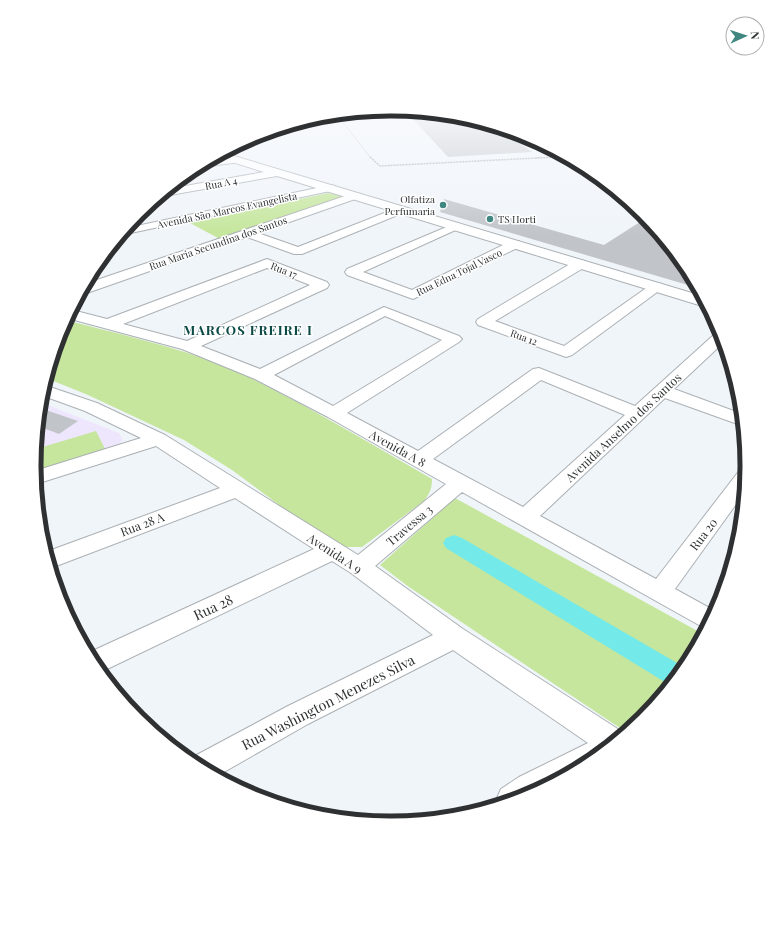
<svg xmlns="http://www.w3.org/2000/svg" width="781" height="932" viewBox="0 0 781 932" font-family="'Playfair Display',serif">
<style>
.education{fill:#eee6fc}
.green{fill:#c5e69c}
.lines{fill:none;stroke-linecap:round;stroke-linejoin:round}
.canal{fill:#73eae9;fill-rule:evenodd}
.building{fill:#c1c5ca}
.street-casing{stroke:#abb0b4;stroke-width:2}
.secondary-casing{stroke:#abb0b4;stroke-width:2}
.path-far1{stroke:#a6aaad;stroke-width:1;stroke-dasharray:1.5 1;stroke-linecap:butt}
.path{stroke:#a6aaad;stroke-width:1.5;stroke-dasharray:2 1;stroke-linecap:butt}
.street{fill:#fff;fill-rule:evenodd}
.secondary{fill:#fff;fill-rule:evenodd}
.poi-dot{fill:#408781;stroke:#fff;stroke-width:1.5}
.labels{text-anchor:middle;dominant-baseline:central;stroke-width:3;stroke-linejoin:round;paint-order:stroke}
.far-street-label{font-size:10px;fill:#2e3032;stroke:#fff}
.far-poi-label{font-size:10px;fill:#2e3032;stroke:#fff;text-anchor:end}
.street-label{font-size:12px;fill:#2e3032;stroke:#fff}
.far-district-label{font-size:13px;font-weight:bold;letter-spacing:1px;fill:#0b4a46;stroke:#fff}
.near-street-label{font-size:14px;fill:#2e3032;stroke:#fff}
.rim{fill:none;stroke:#2e3032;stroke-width:5}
</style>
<rect width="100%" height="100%" fill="#f0f5fa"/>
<path class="education" d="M40 402 119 433 123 440 119 444 35 471Z"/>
<g class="green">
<path d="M328 193 345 197 223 238H218L190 223Z"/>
<path d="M66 320C125 336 185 348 240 373 305 404 369 443 432 479 432 488 430 493 424 501L362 547H342L310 528 232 470 184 440 88 395 46 378 61 329Z"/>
<path d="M96 431 105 449 35 471 36 449Z"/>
<path d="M455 498 703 634 687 664 642 718 626 732 409 587 380 565Z"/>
</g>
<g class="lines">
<path class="canal" d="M454 535 462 538 684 667 670 685 668 684 446 548 443 543 446 538Z"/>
</g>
<g class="building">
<path d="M445 115 448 117 460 116 500 129 532 152 448 157 411 117Z"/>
<path d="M444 199 604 245 643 220 649 222 687 268 698 288 440 212Z"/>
<path d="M40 408 78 421 59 434 38 426Z"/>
</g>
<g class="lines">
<g class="street-casing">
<g id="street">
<path d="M237 157 240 158 242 160 240 162 195 168 207 162Z"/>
<path d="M331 185 335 186 336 188 335 190 121 235 127 228Z"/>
<path d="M354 193 358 194 359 196 358 198 258 233 298 247 397 208H405L406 210 405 212 302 254H294L247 237 87 293 80 294 85 284Z"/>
<path d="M456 223 460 224 462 226 460 228 363 272 412 290 511 241H519L521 244 519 247 413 299 347 275 345 272 347 269Z"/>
<path d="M267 259 327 282 329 285 327 288 201 346 260 369 384 307 459 336 462 339 459 342 347 413 418 451 533 369 539 368 635 406 717 332 720 331 724 342 674 389 742 414 743 426 665 398 540 516 656 579 739 471 747 470 744 493 675 589 715 611 706 629 462 492 375 566 463 629 624 733 588 763 527 795 498 804 496 800 501 789 519 777 588 743 453 650 308 724 217 776 192 762 190 760 191 758 288 706 433 635 351 573 332 561 103 671 100 672 88 653 314 549 235 498 51 568 46 552 220 488 156 446 36 484 35 471 141 438 85 411 41 395 44 385 97 403 165 435 358 555 446 484 328 417 255 379 182 349 67 318 72 310 107 319ZM267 268 310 285 187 341 123 324ZM385 316 442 340 333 406 274 375ZM541 380 625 415 523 507 433 459Z"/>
<path d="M580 260 585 261 586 264 585 267 495 321 564 346 652 284 657 283 662 284 664 287 572 355 566 357 478 325 476 322 478 319 575 261Z"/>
</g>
</g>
<g class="secondary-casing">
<path id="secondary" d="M224 153 702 296 707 306 699 305 277 176 159 197 168 189 264 172 216 157Z"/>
</g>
<g class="path-far1">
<path d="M350 113 408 111"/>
<path d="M337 115 371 158"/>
<path d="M536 158 564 157"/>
</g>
<path class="path" d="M370 157 380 166 556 157"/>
<use href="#street" class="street"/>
<use href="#secondary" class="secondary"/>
</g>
<linearGradient id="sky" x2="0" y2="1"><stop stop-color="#79cae8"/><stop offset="0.44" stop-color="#f8fafd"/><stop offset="1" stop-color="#f8fafd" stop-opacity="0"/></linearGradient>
<rect width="781" height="235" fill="url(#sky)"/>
<g class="poi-dot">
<circle cx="443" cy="205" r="4"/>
<circle cx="490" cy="219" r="4"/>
</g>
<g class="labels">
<g class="far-street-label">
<text transform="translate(221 183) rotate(-11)">Rua A 4</text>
<text transform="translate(227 210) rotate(-12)">Avenida São Marcos Evangelista</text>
<text transform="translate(218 243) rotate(-19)">Rua Maria Secundina dos Santos</text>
<text transform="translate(284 270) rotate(21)">Rua 17</text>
<text transform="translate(459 272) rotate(-26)">Rua Edna Tojal Vasco</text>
<text transform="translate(524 337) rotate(20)">Rua 12</text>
</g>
<g class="far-poi-label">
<text x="435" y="199">Olfatiza<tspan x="435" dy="12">Perfumaria</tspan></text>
<text x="498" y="219" text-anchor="start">TS Horti</text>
</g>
<g class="street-label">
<text transform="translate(623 427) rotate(-43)">Avenida Anselmo dos Santos</text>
<text transform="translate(398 448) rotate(29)">Avenida A 8</text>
<text transform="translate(142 524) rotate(-21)">Rua 28 A</text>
<text transform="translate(409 525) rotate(-40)">Travessa 3</text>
<text transform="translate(703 534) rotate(-53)">Rua 20</text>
<text transform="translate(335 553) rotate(33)">Avenida A 9</text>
</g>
<g class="far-district-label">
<text x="248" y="329">MARCOS FREIRE I</text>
</g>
<g class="near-street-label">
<text transform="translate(213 607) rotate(-25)">Rua 28</text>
<text transform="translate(328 702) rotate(-27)">Rua Washington Menezes Silva</text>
</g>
</g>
<path d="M0 0H781V932H0ZM390 116H391A349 349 0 0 1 740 465V467A349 349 0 0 1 391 816H390A349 349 0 0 1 41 467V465A349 349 0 0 1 390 116Z" fill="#fff" fill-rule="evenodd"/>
<path class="rim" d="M390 116H391A349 349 0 0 1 740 465V467A349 349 0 0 1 391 816H390A349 349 0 0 1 41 467V465A349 349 0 0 1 390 116Z"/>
<g transform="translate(745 36) rotate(87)"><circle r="19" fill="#ffffff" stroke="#abacad"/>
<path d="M0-3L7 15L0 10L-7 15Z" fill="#408781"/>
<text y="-6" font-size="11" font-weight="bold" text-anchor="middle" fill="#2e3032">N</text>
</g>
</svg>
